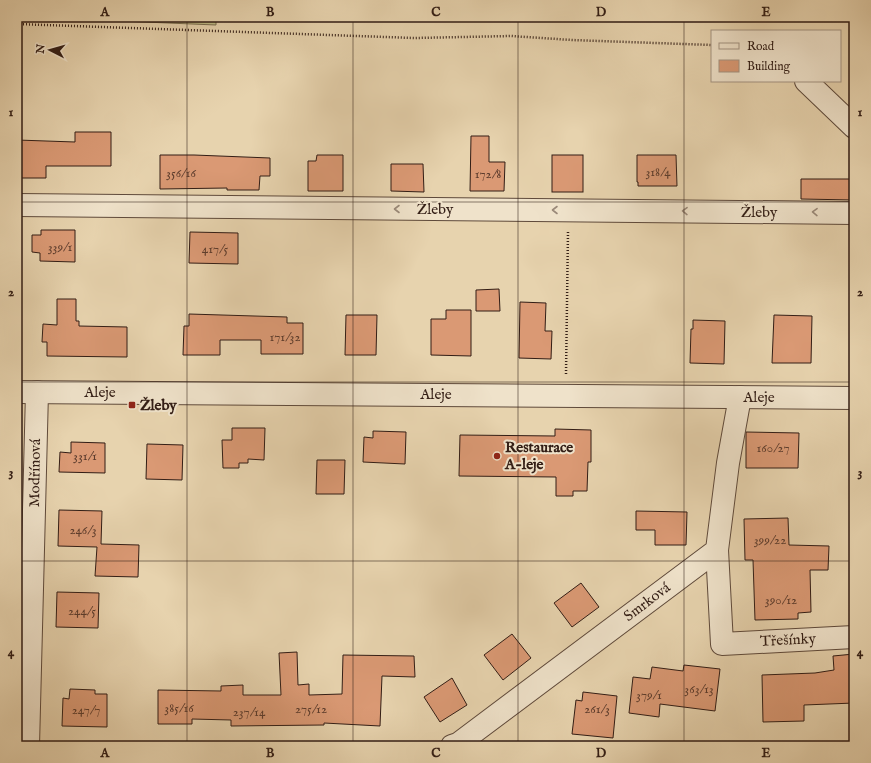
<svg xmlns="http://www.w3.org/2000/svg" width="871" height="763" viewBox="0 0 871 763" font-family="'IM FELL English',serif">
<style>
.green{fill:#bdba85;stroke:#786c4d}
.building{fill:#da9974;stroke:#321d15}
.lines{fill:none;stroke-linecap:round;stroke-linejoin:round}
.minor-casing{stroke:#5f4a3b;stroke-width:24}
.tertiary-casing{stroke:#5f4a3b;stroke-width:24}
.path{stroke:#321d15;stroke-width:2.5;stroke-dasharray:1 2;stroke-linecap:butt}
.minor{stroke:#efe2ca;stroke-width:22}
.tertiary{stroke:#efe2ca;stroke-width:22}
.oneway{stroke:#9a8979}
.grid{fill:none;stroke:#321d15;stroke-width:1;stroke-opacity:0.55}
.poi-dot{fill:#8f2418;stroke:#efe2ca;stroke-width:1.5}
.labels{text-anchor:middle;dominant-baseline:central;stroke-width:4;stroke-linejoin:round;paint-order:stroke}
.number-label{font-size:13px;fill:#5c3c2d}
.street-label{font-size:15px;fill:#321d15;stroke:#efe2ca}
.poi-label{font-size:15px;font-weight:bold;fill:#321d15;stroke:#efe2ca;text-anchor:start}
.neatline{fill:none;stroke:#321d15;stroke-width:1.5}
.grid-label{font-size:13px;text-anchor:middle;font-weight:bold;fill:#321d15}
</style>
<rect width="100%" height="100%" fill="#e7d3ae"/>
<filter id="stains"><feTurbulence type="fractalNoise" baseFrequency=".005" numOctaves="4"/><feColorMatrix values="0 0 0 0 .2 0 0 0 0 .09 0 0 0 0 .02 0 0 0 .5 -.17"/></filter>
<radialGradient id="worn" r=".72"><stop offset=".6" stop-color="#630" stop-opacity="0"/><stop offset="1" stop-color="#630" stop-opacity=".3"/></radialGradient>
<path class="green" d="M73 17H216V25L72 19Z"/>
<g class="building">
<path d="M75 132H111V166H46V178H17V140L75 142Z"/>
<path d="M471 136H489V162H505L504 191H470Z"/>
<path d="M160 155H194L270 158V176H260L259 190H227V188L160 189Z"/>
<path d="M317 155H343V191H308V161H316Z"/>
<rect x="552" y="155" width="31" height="37"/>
<path d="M637 155H676L677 186H638V182H637Z"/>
<path d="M391 164H423L424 192 391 191Z"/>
<path d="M801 179H854V200L801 199Z"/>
<path d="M41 230H75V262L40 261V253L32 252V235H41Z"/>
<path d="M190 232 238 233V264L189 263Z"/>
<path d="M499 289 500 311H476V290Z"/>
<path d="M57 299H76V321H79V326L127 327V357L47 356V342H42L43 324 57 325Z"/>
<path d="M520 302 546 303 545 331H552L551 359 519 358Z"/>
<path d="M446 310H471V356L431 355V319H446Z"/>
<path d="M189 314 287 317V323H303V354H261V340H220V355H183L184 326H189Z"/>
<path d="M346 315H377L376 355H345Z"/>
<path d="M774 315 812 316 811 363H772Z"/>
<path d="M693 320 725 321 724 364 690 363 691 329H693Z"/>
<path d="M232 428H265L264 460 248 459V463H239V468H223L222 440H232Z"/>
<path d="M555 429 591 430V462H588L587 491H573V496H556V477L459 476 460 435 555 436Z"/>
<path d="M373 431 406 432 405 464 363 462 364 437 373 438Z"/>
<path d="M746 432 799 433 798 468H746Z"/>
<path d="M71 442 105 443V473L59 472 60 452 71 453Z"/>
<path d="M147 444 183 445 182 480 146 479Z"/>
<path d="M317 460H345L344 494H316Z"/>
<path d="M59 510 102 511 101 544 139 545 138 577 95 576 97 547 58 546Z"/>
<path d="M636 511 687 512 686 545H655V530H636Z"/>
<path d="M788 518 789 545 829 546 828 570H810L811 612 798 613V619L755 620 753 560H745L744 519Z"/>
<path d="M581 583 599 607 572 627 554 603Z"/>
<path d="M57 592 99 593 98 628 56 627Z"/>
<path d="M512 634 531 658 503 680 484 655Z"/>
<path d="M297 652 298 685 309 684V695L342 694 343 655 414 656 415 677 382 676 380 726 324 723V725L231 726V720L192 719V724H158V690L221 691V686L243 685V695H281L279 653Z"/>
<path d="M854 654V703L804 705V721L763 722 762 675 815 673 834 670 833 656Z"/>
<path d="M684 665 720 669 715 711 660 704 659 717 629 713 633 677 650 679 652 667 683 671Z"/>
<path d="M452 678 467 705 440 722 424 697Z"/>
<path d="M70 689 95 690V694H107V727L62 726 63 698 69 699Z"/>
<path d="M583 692 617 696 613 738 572 734 576 700 582 701Z"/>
</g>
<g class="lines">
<g class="minor-casing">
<g id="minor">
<path d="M806 81 854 127"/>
<path d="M17 205 854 213"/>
<path d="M717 550 722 644 854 637"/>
<path d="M28 746 37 392"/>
<path d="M452 746 458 744 717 550 728 463 740 397"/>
</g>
</g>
<g class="tertiary-casing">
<path id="tertiary" d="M17 392 854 398"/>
</g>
<g class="path">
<path d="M17 24 414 38 511 36 572 40 712 45"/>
<path d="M566 374 568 231"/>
</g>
<use href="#minor" class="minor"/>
<use href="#tertiary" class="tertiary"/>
</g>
<defs><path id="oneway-chevron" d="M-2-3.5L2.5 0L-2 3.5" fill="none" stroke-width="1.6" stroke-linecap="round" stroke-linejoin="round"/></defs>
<g class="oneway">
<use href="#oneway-chevron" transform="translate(397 209) rotate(-180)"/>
<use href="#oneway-chevron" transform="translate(555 210) rotate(-180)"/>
<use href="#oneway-chevron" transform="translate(685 211) rotate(-179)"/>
<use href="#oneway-chevron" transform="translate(815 212) rotate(-179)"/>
</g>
<path class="grid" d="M187 17V746M353 17V746M518 17V746M684 17V746M17 202H854M17 382H854M17 561H854"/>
<g class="poi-dot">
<rect x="128" y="401" width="8" height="8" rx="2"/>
<circle cx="497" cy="456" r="4"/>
</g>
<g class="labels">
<g class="number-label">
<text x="658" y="172">318/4</text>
<text x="181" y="173">356/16</text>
<text x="488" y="174">172/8</text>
<text x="60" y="247">339/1</text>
<text x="215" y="249">417/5</text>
<text x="285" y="337">171/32</text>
<text x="773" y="448">160/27</text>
<text x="85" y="456">331/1</text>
<text x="83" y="530">246/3</text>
<text x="770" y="540">399/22</text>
<text x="781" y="600">390/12</text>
<text x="82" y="611">244/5</text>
<text x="699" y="689">363/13</text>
<text x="649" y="695">379/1</text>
<text x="179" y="708">385/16</text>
<text x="311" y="709">275/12</text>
<text x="597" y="709">261/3</text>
<text x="86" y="710">247/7</text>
<text x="249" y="712">237/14</text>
</g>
<g class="street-label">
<text x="435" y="209">Žleby</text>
<text x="759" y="212">Žleby</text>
<text x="100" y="392">Aleje</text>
<text x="436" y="394">Aleje</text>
<text x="759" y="397">Aleje</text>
<text transform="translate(35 473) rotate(-89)">Modřínová</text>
<text transform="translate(647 602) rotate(-37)">Smrková</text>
<text transform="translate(788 640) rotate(-3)">Třešínky</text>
</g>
<g class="poi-label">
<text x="140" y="405">Žleby</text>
<text x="505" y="447">Restaurace<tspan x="505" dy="17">A-leje</tspan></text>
</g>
</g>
<rect width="871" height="763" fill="none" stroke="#e7d3ae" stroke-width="44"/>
<rect x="711" y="30" width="130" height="52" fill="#efe2ca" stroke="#a39382"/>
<rect x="719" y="43" width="20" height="6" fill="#efe2ca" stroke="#a39382"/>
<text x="747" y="50" font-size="12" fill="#321d15">Road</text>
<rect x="719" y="60" width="20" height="12" fill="#da9974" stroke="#a39382"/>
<text x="747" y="70" font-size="12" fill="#321d15">Building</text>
<g transform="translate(50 50) rotate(276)" stroke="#efe2ca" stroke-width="3" paint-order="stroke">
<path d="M0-3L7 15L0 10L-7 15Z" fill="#321d15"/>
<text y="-6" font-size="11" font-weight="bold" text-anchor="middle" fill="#321d15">N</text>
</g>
<rect x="22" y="22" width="827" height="719" class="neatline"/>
<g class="grid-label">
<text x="105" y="16">A</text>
<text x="270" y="16">B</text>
<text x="436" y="16">C</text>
<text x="601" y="16">D</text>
<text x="766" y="16">E</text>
<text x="11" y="116">1</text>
<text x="860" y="116">1</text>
<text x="11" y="296">2</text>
<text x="860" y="296">2</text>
<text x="11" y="476">3</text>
<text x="860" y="476">3</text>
<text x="11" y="656">4</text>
<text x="860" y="656">4</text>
<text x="105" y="757">A</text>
<text x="270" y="757">B</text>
<text x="436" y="757">C</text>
<text x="601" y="757">D</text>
<text x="766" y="757">E</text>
</g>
<rect width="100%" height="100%" filter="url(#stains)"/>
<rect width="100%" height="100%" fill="url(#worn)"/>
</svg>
